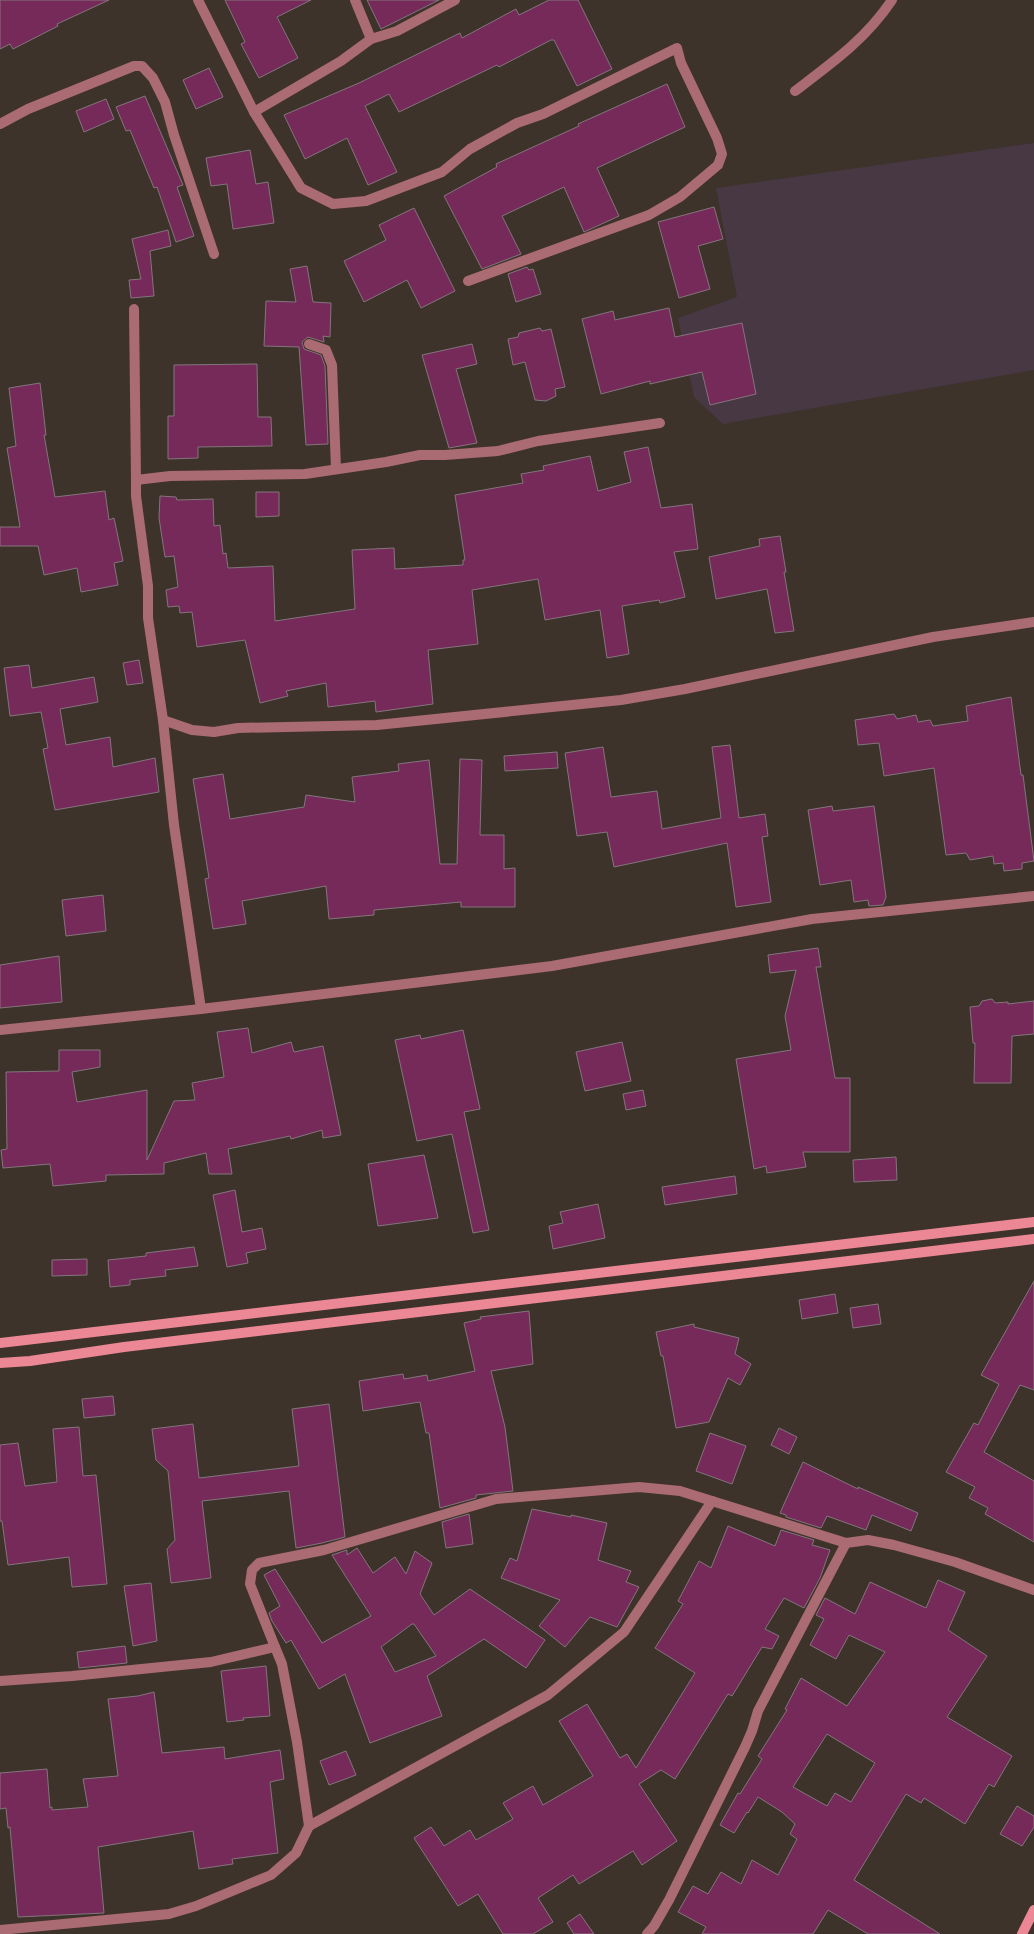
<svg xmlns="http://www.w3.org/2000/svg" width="1034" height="1934" viewBox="0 0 1034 1934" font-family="Barlow,sans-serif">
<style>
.industrial{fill:#473844}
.building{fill:#762a5a;stroke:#83757c;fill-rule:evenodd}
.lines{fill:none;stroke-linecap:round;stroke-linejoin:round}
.street{stroke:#ab6b73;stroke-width:10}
.secondary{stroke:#ec8895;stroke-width:10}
</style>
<rect width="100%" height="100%" fill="#3d332a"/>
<path class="industrial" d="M1034 143V370L728 423 724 425 694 397 678 318 737 297 716 188Z"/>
<g class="building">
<path d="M0 0H109L57 24 58 26 13 49 10 44 0 49Z"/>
<path d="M225 0H311L277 17 298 58 259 78 241 44 245 42Z"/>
<path d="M367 0H439L381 29Z"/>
<path d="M549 0H578L612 69 577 86 554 40H551L499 67 497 65 399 112 389 94 365 106 397 172 368 185 347 138 305 159 284 115 359 83 460 33 462 38 516 9 519 15Z"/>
<path d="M209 68 223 97 196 109 183 80Z"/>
<path d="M667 84 685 127 597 168 619 216 584 232 564 187 502 216 521 254 482 269 444 196 497 167 496 164 579 126 578 124Z"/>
<path d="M145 96 183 185 177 187 194 236 176 242 157 187 154 188 130 130 126 131 116 107Z"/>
<path d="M106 99 114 119 84 132 76 111Z"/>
<path d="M250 150 256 184 268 182 274 223 233 229 227 184 211 186 206 158Z"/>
<path d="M714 207 723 239 698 246 710 289 679 298 658 222Z"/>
<path d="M414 208 455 291 421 308 407 280 364 302 344 261 386 240 379 225Z"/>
<path d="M168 230 171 246 150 251 154 296 131 298 129 280 141 279 132 239Z"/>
<path d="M307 266 313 302 331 303 330 337 323 336 324 342 308 337 302 342 304 349 321 355 325 366 328 444 306 445 299 347 264 346 266 301 296 302 290 269Z"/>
<path d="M527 267 529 270 533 269 541 294 516 302 508 274Z"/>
<path d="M669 308 675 337 742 323 756 394 710 405 702 372 650 384V381L601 394 582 319 613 311 615 320Z"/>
<path d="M540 328 542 331 551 329 565 387 555 389 556 396 546 401 535 400 525 362 513 365 508 339 518 337 519 333Z"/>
<path d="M472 344 477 364 456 369 477 443 449 448 422 355Z"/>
<path d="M257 364 258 417H271L272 446 198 447V458L168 459V416H174V365Z"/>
<path d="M40 383 46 435H44L55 497 105 491 109 520 114 518 123 561 114 563 118 585 81 592 77 568 44 575 38 546H0V527H20L7 448 16 446 9 388Z"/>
<path d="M648 447 661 508 692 504 698 549 674 552 685 597 660 603 659 600 622 606 629 654 607 658 600 610 545 620 538 579 472 590 478 644 428 650 433 704 376 712 375 701 328 707 326 683 286 691 288 696 260 703 245 640 197 647 192 612 180 613 179 606 168 607 166 590 178 587 174 556 165 557 159 518 160 496 176 497 177 500 213 499 214 526 220 525 223 554 226 553 228 568 273 566 275 621 355 609 352 550 394 548 395 569 463 565V560H465L455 495 523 483 521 474 544 470 543 466 590 456 598 491 631 482 624 452Z"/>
<path d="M256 492H279V516L256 517Z"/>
<path d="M780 536 786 572H784L794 631 775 633 767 589 716 599 709 557 760 546 759 539Z"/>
<path d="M139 660 143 683 127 685 123 663Z"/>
<path d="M29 665 32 688 94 677 98 702 60 709 66 745 110 737 113 767 155 758 159 792 55 810 43 749 48 748 41 712 10 716 4 668Z"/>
<path d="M1011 697 1021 775H1023L1034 861 1022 863V869L1004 871 1003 863 994 864 993 856 970 860 966 853 946 855 934 768 884 776 879 743 858 745 855 720 894 714 897 719 916 715 918 722 930 720 933 726 968 721 966 706Z"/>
<path d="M730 745 739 818 765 814 768 836 762 837 771 902 736 907 727 843 614 867 607 832 577 836 565 753 603 747 611 797 657 791 662 829 721 818 712 747Z"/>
<path d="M557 752 558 768 505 771 504 756Z"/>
<path d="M460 759 482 760 480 835H504V869L515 868V907H461V902L374 910V915L329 919 326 886 242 901 246 924 213 929 205 879 209 878 193 779 223 774 230 819 304 807 306 795 355 802 352 777 399 771 398 764 429 760 440 864H457Z"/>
<path d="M832 806 833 811 874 806 886 897 883 905 869 906 868 900 854 902 851 880 820 885 808 810Z"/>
<path d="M103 895 106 931 66 936 62 900Z"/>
<path d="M818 948 821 967H816L835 1078H850V1152H803L806 1167 767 1173 766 1166 754 1169 736 1059 791 1050 785 1016 796 970 770 973 768 955Z"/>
<path d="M59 956 62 1002 0 1008V965Z"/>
<path d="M992 999 995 1003 1008 1002V1004L1034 1001V1034L1012 1036 1011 1083H974L975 1043H973L970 1007 979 1006 982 1001Z"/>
<path d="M248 1028 252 1053 291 1042 294 1052 323 1046 341 1135 323 1138 322 1130 291 1139 290 1136 228 1149 232 1174H209L206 1153 164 1163V1174L106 1175V1181L53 1186 50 1164 3 1168 1 1150 7 1149 6 1072 59 1071V1050H100V1067L72 1072 77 1102 147 1090V1160L174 1101 195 1100 192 1083 224 1077 217 1032Z"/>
<path d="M463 1030 480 1109 464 1112 489 1230 473 1233 452 1134 417 1141 395 1040 420 1035 421 1039Z"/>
<path d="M622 1042 631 1081 585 1091 576 1052Z"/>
<path d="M643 1090 646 1106 626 1110 623 1094Z"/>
<path d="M424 1155 438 1218 378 1226 368 1164Z"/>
<path d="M896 1157 897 1180 854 1182 853 1160Z"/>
<path d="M735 1176 737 1194 665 1205 662 1187Z"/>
<path d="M235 1190 242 1232 262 1228 266 1249 246 1253 248 1263 227 1267 213 1195Z"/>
<path d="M598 1204 605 1238 553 1249 549 1226 563 1223 560 1212Z"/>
<path d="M194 1247 198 1266 165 1270 166 1276 130 1280V1285L110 1287 108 1260 146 1256V1253Z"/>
<path d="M87 1259V1275L52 1276V1260Z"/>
<path d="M1034 1281V1390L1020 1385 984 1452 1034 1481V1542L985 1514 988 1508 969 1498 975 1487 946 1472 974 1423 978 1425 999 1384 981 1375Z"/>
<path d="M835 1294 838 1313 802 1319 799 1300Z"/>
<path d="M878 1304 881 1324 853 1328 850 1308Z"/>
<path d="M529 1311 533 1364 491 1371 505 1427 513 1491 476 1495V1498L440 1508 429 1433H426L420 1402 363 1411 359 1381 403 1374 404 1379 427 1375 428 1381 475 1371 464 1323 481 1319 480 1317Z"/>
<path d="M694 1324V1327L739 1338 735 1354 751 1364 740 1385 728 1378 709 1422 676 1428 663 1356H661L656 1332Z"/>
<path d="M113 1396 115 1415 84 1418 82 1399Z"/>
<path d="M329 1404 345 1537 322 1543 296 1548 289 1491 202 1501 211 1578 171 1583 167 1549 175 1540 168 1471 156 1460 152 1429 193 1424 199 1478 299 1466 292 1409Z"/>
<path d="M79 1427 83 1476 96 1475 107 1584 72 1587 69 1557 8 1565 2 1521H0V1445L18 1443 25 1486 57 1482 53 1429Z"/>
<path d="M779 1428 797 1437 789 1454 771 1445Z"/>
<path d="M710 1433 746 1446 732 1484 696 1471Z"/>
<path d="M803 1462 858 1489V1487L918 1513 911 1531 872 1515 866 1530 827 1516 821 1528 786 1517V1515L780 1513Z"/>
<path d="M532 1509 571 1517V1515L607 1523 598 1560 631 1571 626 1582 639 1587 617 1627 590 1617 565 1647 539 1626 560 1600 501 1578 510 1558 517 1561Z"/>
<path d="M469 1514 473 1544 446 1548 442 1522Z"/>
<path d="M728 1526 775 1546 781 1530 814 1540 812 1545 830 1550 820 1578 804 1608 784 1598 765 1629 779 1636 772 1649 762 1647 732 1696 728 1694 675 1779 661 1770 639 1784 677 1841 642 1865 633 1851 579 1884 573 1875 538 1898 553 1922 533 1934H503L478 1894 458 1906 414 1838 431 1827 444 1846 470 1830 476 1840 513 1819 503 1803 533 1786 543 1805 593 1776 559 1721 587 1704 620 1758 627 1754 636 1768 695 1673 655 1648 683 1604 678 1601 699 1561 711 1568Z"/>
<path d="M357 1548 373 1573 395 1557 406 1574 415 1551 432 1563 420 1594 434 1615 470 1589 545 1640 526 1668 484 1639 427 1676 442 1716 370 1743 345 1674 319 1689 291 1640 286 1643 272 1621 269 1613 280 1606 264 1575 275 1569 322 1643 371 1616 332 1555 347 1550V1555ZM412 1624H414L436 1656 395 1672 381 1647Z"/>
<path d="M938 1580 965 1592 948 1630 987 1656 947 1717 1012 1756 994 1787 989 1784 965 1824 924 1798 921 1803 906 1794 854 1880 940 1934H868L828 1910 813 1934H702L706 1927 678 1912 693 1886 708 1894 721 1872 741 1884 752 1860 778 1875 797 1839 790 1834 795 1824 782 1812 758 1797 748 1813 747 1812 734 1833 720 1825 738 1793 740 1794 762 1759 758 1756 787 1710 785 1709 801 1678 847 1706 885 1652 849 1635 836 1659 810 1645 824 1619 816 1615 825 1598 855 1614 870 1582 926 1608ZM827 1734 875 1763 851 1802 835 1793 827 1806 793 1787Z"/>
<path d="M151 1583 157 1641 133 1646 124 1586Z"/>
<path d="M125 1646 127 1663 79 1668 77 1652Z"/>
<path d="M266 1666 270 1716 243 1718 244 1720 227 1722 221 1671Z"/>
<path d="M154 1692 162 1753 224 1747 225 1759 280 1750 284 1779 270 1782 278 1853 232 1859 233 1864 199 1869 193 1831 98 1847 104 1913 18 1917 10 1827 8 1828 6 1808 0 1809V1773L47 1769 50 1808 52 1807V1810L88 1807 83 1779 118 1776 108 1699 138 1696Z"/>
<path d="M346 1751 356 1775 329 1785 320 1761Z"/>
<path d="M1017 1806 1034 1816V1827L1022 1846 1000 1834Z"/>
<path d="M580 1914 594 1934H574L567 1923Z"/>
</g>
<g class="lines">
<g class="street">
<path d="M198 0 254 112 301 188 333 204 366 201 442 172 470 149 517 123 543 114 677 48 681 63 717 138 722 154 718 165 680 197 649 215 468 281"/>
<path d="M355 0 371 39"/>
<path d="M795 91C832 63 866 39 892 0"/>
<path d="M254 112 341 61 371 39 397 31 455 0"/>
<path d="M0 124 28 109 134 66H142L153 78 165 102 174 135 214 254"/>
<path d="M134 309 136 480"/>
<path d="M309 344 326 350 332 365 336 469"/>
<path d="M163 720 192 730 214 732 238 728 377 725 621 700 685 689 933 637 1034 622"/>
<path d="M201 1009 174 825 163 720 148 618V586L136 496V480L170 476 305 474 386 462 420 455H445L498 451 538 441 660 423"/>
<path d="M0 1030 201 1009 552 966 812 919 1034 896"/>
<path d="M0 1681 72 1676 211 1662 275 1647 250 1584 252 1570 259 1563 324 1550 496 1499 639 1487 680 1491 846 1543"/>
<path d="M309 1826 548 1695 624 1632 712 1501"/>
<path d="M0 1930 169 1914 196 1906 271 1875 296 1853 309 1826 297 1742 282 1664 275 1647"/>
<path d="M647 1934 654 1926 669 1900 745 1747 752 1731 758 1711 846 1543 868 1540 894 1545 955 1562 1034 1590"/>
</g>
<g class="secondary">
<path d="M0 1343 1034 1222"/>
<path d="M0 1363 30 1361 124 1347 1034 1239"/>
<path d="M1022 1934 1034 1910"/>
</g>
</g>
</svg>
